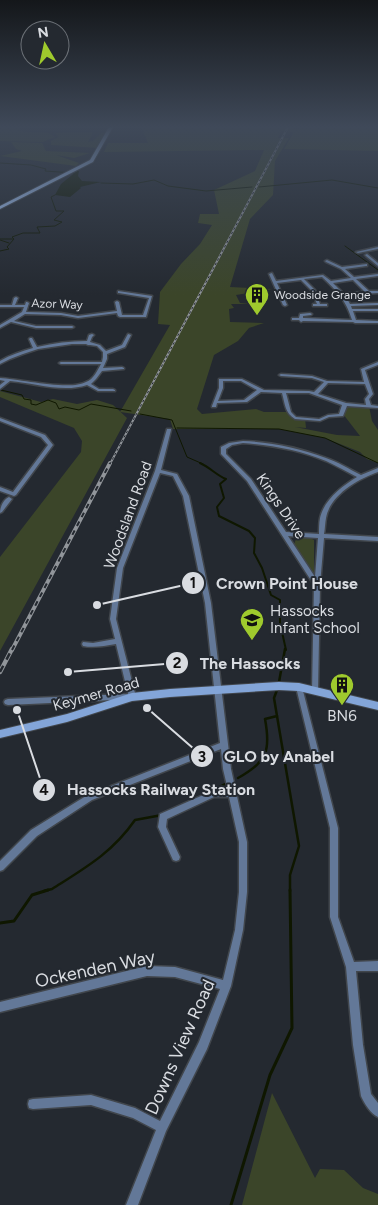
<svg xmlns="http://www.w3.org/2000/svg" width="378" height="1205" viewBox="0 0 378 1205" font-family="Figtree,sans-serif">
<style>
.green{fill:#3b4529}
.water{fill:#0f1700}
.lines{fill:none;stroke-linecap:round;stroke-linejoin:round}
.stream-far3{stroke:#0f1700;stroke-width:1}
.stream-far2{stroke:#0f1700;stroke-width:2}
.stream-far1{stroke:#0f1700;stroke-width:2.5}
.stream{stroke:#0f1700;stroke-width:3}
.street-casing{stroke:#41464c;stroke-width:3}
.secondary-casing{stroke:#41464c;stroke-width:2}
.primary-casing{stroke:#41464c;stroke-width:2}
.street{fill:#637898;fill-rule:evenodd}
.secondary{fill:#83a5d8;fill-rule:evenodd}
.primary{fill:#a5c8fc;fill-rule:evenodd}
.rail-far2-casing{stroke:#91959a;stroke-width:2}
.rail-far1-casing{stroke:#91959a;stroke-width:4}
.rail-casing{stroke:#91959a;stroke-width:4.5}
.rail-far2{stroke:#242930;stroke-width:1;stroke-dasharray:2.5;stroke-linecap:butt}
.rail-far1{stroke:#242930;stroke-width:2;stroke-dasharray:5;stroke-linecap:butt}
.rail{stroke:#242930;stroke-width:2.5;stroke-dasharray:7;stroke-linecap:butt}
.labels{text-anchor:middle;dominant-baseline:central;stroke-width:4;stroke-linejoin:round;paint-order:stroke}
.far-poi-label{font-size:12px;fill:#d9dce1;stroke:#242930;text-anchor:start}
.far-street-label{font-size:12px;fill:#d9dce1;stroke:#242930}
.street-label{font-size:15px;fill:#d9dce1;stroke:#242930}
.poi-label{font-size:15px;fill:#d9dce1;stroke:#242930;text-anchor:start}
.near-street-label{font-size:18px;fill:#d9dce1;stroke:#242930}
.leader{fill:none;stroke:#d9dce1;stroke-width:2}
.callout-dot{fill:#d9dce1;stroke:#242930;stroke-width:2}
.mark-label{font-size:15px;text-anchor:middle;font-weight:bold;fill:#111}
.callout-label{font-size:16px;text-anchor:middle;font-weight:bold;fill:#d9dce1;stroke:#242930;stroke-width:4;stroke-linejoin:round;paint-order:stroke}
</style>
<rect width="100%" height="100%" fill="#242930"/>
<g class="green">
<path d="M0 127 21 128 17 131 49 133 55 137 43 142 0 141Z"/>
<path d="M114 127H296L295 129 309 128 299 127H378V151L284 149 294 132 281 131 278 138H289L275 161 273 195 250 219 230 287 272 289 236 295 240 303 250 304H231L234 308 229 309 230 322 264 323 249 328 238 341 214 355 197 409 202 414 256 409 264 412H289L295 418H305L306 428 295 427 337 435 360 436 343 414 345 404 369 406 372 421 378 430V463L367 459 360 452 325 438 279 429H173L170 419 120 412 170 325 158 324 160 292 181 264 200 244 212 225 198 223 200 214H219L214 190 255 171 264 150 104 152 108 143H148L142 128H113Z"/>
<path d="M93 132 88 142 93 141 101 133H105L99 148 51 145V141L58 137 56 133Z"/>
<path d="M11 142 42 143 46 151 90 153 74 158 56 155 79 163 76 166 0 156 22 151 16 149Z"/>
<path d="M0 391 41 402 53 399 77 404 97 400 113 405 127 418 0 651V557L81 452 82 441 74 428 0 397Z"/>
<path d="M297 537H308L314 540V575L294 544Z"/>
<path d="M272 1093 315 1178 320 1169 344 1170 363 1188 378 1194V1205H242Z"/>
</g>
<path class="water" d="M77 171H79L78 176 82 181 101 182 80 187 81 188 70 197 55 195 61 184Z"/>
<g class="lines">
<g class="stream-far3">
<path d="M0 163 31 165 46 169 45 171 74 173"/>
<path d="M101 183 133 184 154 180 168 186 206 191 252 187"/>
<path d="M259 187 332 180 378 188"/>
<path d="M0 239H13"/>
<path d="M0 240 9 243"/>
<path d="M345 246 378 270"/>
<path d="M0 251 9 249 7 247 14 239 12 237 23 233H40L37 227 55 226 62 222 54 220 64 211H56L51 197 55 195"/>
<path d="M1 390 22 395 24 399 31 400V404L36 405 48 400 56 403 59 409 65 407 79 410 91 404 131 411"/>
<path d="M140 414 172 420 187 457 203 464"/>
<path d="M177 428 279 429 325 438 378 463"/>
</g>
<path class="stream-far2" d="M200 463C211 468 216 475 226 479L220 484 224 498 217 507 219 516 249 531 255 538 254 553 262 568 271 595 280 600V623L286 650"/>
<g class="stream-far1">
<path d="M279 682 285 649"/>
<path d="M277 716 299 846 290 875V891"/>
<path d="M238 778C267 762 271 751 265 719L277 716 274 698 277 690"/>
<path d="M204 795 227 783"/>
<path d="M44 891 52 889C85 868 112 853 135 820L162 815"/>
</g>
<g class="stream">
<path d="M0 923 14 921 32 895 48 890"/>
<path d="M231 1205 270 1075 292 1028 290 890"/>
</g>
<g class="street-casing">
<g id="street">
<path d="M378 247V249L358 253 356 252Z"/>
<path d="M367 254 378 263V266L366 256 365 255Z"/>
<path d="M327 260 342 267 367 264V266H366L345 269 354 277 378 274V276L356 279 369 291H378V293L345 295 350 304 378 303V305L351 306 352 309H378V311H353L356 320 378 321V323H355L353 322 303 321 301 322 299 320H292V318H299L300 314 310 313 312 314 311 315 303 316V318L352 320C346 300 337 291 322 277L304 279 315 290 320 304H327V306H313V304H317L313 295 283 296 287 305 285 306 283 305 269 274 272 273 276 281 323 275 331 281 351 278 341 269 326 262 325 261ZM301 280 311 290 312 293 282 294 277 283ZM353 280 365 292 343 293 333 283Z"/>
<path d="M118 291 152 296 146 317H120L118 316 117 313 78 318 61 315 25 314 14 321 36 326H72L74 327 72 328H36L11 322 0 328V325L22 312 24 307H0V305H12L14 298 16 297 18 298 15 305H25L26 302H27L29 303 26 312 61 313 78 316 117 311 115 302 117 301 119 302 122 315H143L149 298 119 293H118Z"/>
<path d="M92 334 94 335 92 337 90 342 100 345 106 351 122 345 128 334 131 335 125 347 107 354V359L103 368 122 367 124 368V369L102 371 96 379 91 384 99 389H113L115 390V391H98L87 385C63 393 34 383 10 381L0 389V385L5 381 0 380V378C20 379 70 391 86 382 94 379 97 371 101 364H61L59 363 61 362H102L103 357V352L97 346 90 345H88L86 344H72L38 349 23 354 10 359 0 364V361C10 355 22 351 33 348L29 339 30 338H32L37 347C54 343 70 341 87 341L89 335Z"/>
<path d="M378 362V365L365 370 373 394 369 399 371 405 378 406V408L347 406 343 416 329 417 320 421 295 419C285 413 285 404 282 393L261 392 247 402 217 403 216 407H212V406L219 388V379H242L264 390 309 391 314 392 324 382 312 378 281 376 279 375 281 374 312 376 327 381 364 382 361 369ZM223 381H241L257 390 244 400 218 401 223 388ZM328 383 365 384 369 394 365 399 366 405 346 403 318 394ZM286 393H309L342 405 339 414 328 415 319 419 296 417 291 412Z"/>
<path d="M0 418 45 435 53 445 16 495 14 496 0 491V487L13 492 48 445 41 437 0 421Z"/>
<path d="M167 429H171V430L161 470 177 474 189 496 211 603 231 769 247 842V892L243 930 231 986 207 1049 166 1131 138 1205H126L156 1130 133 1118 91 1105 33 1109 29 1108 28 1104 29 1100 33 1099 91 1095 135 1108 160 1121 199 1042 220 989 175 977 147 976 0 1012V1002L147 966 175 967 223 980 235 930 239 892V842L229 797H214L167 819 166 827 180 857 179 860 176 861 173 860 158 827 160 814 210 792 228 790 223 769 221 749 92 800 37 836 3 870 0 871V861L31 830 86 796 220 743 205 603 183 496 173 476 160 473 123 568 116 619 136 697 134 699 8 705 5 704 4 702 5 700 8 699 128 694 116 644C104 646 94 648 83 646L82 644 83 642 93 643 115 639 110 619 117 568 155 471Z"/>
<path d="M243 441C271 442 300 448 326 458 338 462 349 469 361 475L378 468V472C358 479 330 495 326 518 325 523 325 529 324 534L378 537V541L324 538 320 585 318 691 317 693 315 694 313 693 312 691 314 585 247 481 221 454V447L229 443ZM243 443C270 445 300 450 326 461 337 466 347 472 357 477 342 486 324 500 320 518 319 523 319 529 319 534L286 532 251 479 226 454V449L232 445ZM288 536 318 538 315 577Z"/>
<path d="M9 497 12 499 2 512 0 513C0 507 3 500 9 497Z"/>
<path d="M299 684 301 685 302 687 338 828V917L354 962 378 961V971H356L363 1045 371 1094 378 1103V1117C371 1114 364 1103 361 1096L353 1045 346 967 330 917V828L296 687 297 685Z"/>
</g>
</g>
<g class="secondary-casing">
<path id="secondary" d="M279 682 299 683 378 702V710L299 691 279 690 170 697 132 701 67 722 0 738V730L67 714 132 693 170 689Z"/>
</g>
<g class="primary-casing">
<path id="primary" d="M109 127H113L93 162 0 209V206L90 160Z"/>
</g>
<use href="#street" class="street"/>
<use href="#secondary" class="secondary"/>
<use href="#primary" class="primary"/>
<g class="rail-far2-casing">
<path id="rail-far2" d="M110 464 288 127"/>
</g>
<g class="rail-far1-casing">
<path id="rail-far1" d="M12 650 110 463"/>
</g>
<g class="rail-casing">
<path id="rail" d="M0 672 12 649"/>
</g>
<use href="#rail-far2" class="rail-far2"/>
<use href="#rail-far1" class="rail-far1"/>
<use href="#rail" class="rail"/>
</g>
<linearGradient id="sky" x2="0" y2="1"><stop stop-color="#14171a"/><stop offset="0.43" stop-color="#3f4959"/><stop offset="1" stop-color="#3f4959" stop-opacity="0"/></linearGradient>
<rect width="378" height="295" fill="url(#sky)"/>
<defs>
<g id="building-pin" transform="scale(1.25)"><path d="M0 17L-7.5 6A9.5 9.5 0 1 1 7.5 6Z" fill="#9fca2d" stroke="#242930"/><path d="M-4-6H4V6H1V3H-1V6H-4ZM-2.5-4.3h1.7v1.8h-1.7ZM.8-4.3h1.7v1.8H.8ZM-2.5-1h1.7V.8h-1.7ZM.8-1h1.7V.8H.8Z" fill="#111"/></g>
<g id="school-pin" transform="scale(1.25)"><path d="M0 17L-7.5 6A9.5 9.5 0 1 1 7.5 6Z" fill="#9fca2d" stroke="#242930"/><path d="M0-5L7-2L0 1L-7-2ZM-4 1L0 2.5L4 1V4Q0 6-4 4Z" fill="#111"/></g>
</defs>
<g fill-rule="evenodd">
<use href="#building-pin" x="257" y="295"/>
<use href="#school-pin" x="252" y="620"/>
<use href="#building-pin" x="342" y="685"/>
</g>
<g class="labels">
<g class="far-poi-label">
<text x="274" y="295">Woodside Grange</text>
</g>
<g class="far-street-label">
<text transform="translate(57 304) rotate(2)">Azor Way</text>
</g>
<g class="street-label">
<text transform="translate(281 506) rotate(56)">Kings Drive</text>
<text transform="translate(128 515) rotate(-70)">Woodsland Road</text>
<text transform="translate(96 694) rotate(-16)">Keymer Road</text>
</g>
<g class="poi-label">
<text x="270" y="611">Hassocks<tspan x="270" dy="17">Infant School</tspan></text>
<text x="342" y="716" text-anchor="middle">BN6</text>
</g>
<g class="near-street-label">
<text transform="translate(95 969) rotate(-12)">Ockenden Way</text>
<text transform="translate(180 1047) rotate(-66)">Downs View Road</text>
</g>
</g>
<path class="leader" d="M97 605L193 583M68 672L177 663M147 708L202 756M17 710L44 790"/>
<g class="callout-dot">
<circle cx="97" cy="605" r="5"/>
<circle cx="68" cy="672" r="5"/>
<circle cx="147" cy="708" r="5"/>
<circle cx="17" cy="710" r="5"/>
<circle cx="193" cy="583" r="12"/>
<circle cx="177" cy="663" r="12"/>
<circle cx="202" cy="756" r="12"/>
<circle cx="44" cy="790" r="12"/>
</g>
<g class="mark-label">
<text x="193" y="588">1</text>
<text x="177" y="668">2</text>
<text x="202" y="762">3</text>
<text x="44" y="795">4</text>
</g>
<g class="callout-label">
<text x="287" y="589">Crown Point House</text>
<text x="250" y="669">The Hassocks</text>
<text x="279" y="762">GLO by Anabel</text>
<text x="161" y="795">Hassocks Railway Station</text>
</g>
<g transform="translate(45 45) rotate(351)"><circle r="24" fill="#242930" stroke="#6c7177"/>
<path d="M0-4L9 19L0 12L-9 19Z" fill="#9fca2d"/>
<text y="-8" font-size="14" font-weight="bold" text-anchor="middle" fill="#d9dce1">N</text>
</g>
</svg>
